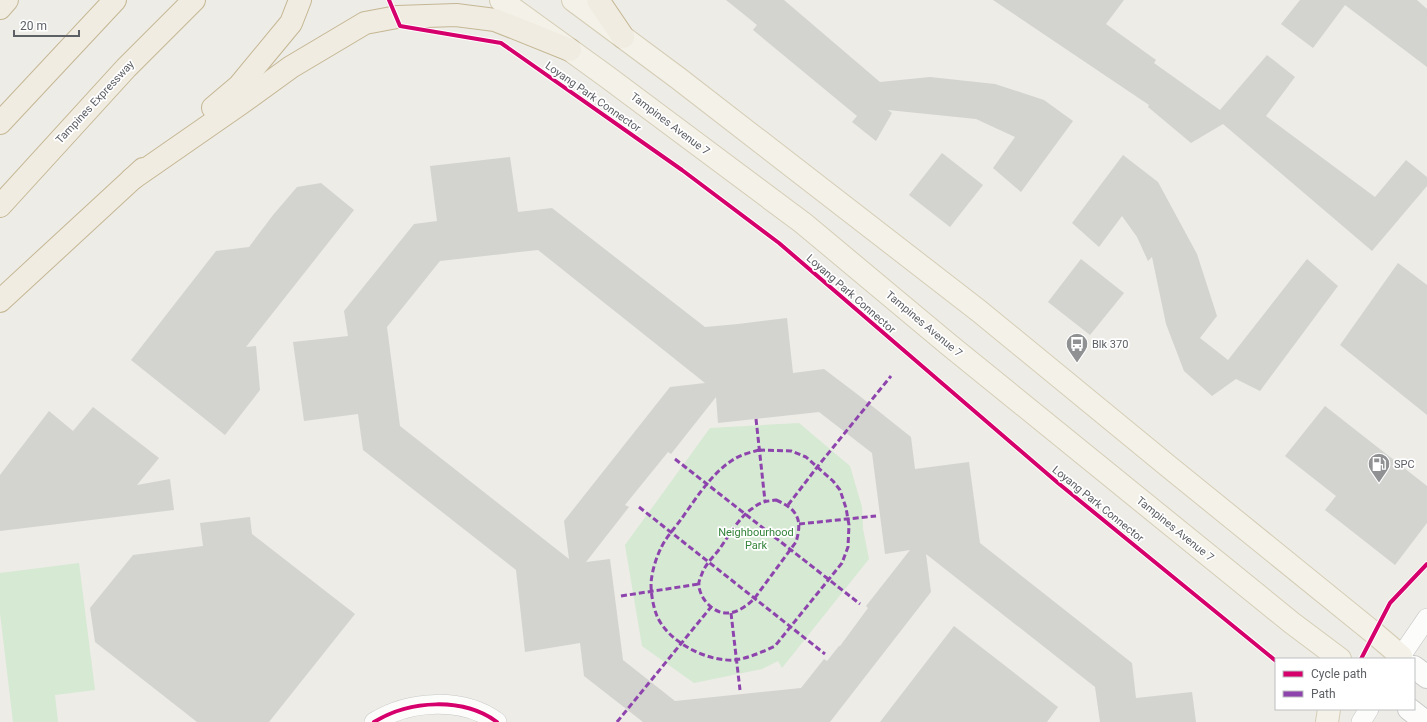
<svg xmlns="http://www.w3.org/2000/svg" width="1427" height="722" viewBox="0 0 1427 722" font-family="Roboto,sans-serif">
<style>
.park{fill:#d5e9d3}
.building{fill:#d3d3d0;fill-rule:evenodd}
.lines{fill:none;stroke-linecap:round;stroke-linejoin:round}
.minor-casing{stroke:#c8c8c8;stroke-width:20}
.secondary-casing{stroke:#c9c9c9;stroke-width:24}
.primary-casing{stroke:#d5cdb5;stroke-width:24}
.motorway-casing{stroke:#c5b794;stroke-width:24}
.minor{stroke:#fcfcfb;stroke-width:19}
.secondary{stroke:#fcfcfb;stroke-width:22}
.primary{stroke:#f3f1e8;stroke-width:22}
.motorway{stroke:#f0ece1;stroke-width:22}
.quiet{stroke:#8e44ad;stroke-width:3;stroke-dasharray:6 3;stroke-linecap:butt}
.cycleway-casing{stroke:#fff;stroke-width:6}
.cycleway{stroke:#d6006c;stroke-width:4}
.labels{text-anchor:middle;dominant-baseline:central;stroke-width:3.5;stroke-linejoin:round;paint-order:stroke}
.street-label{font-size:11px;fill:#5d6065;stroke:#fff}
.poi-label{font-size:11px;fill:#5d6065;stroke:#fff;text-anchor:start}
.park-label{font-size:11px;fill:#35843b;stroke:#fff}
</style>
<rect width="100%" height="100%" fill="#edece7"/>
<g class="park">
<path d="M799 423 850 466 862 507 863 529 869 559 782 668 778 661 762 669 694 683 642 646 625 545 710 428Z"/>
<path d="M79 563 95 690 55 695 58 722H13L0 613V573Z"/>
</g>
<g class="building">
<path d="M726 0H784L880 82 930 77 995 84 1044 100 1073 121 1021 192 993 168 1015 137 976 119 888 110 892 113 876 141 852 122 857 116 753 30 757 25Z"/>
<path d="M993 0H1124L1106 24 1156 60 1154 63 1220 110 1267 55 1295 77 1266 116 1375 197 1406 160 1427 177V186L1372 251 1223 124 1191 143 1148 107 1149 105Z"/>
<path d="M1300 0H1417L1427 9V67L1345 5 1313 48 1281 24Z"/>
<path d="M942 153 983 185 950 227 909 195Z"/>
<path d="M1123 155 1158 182 1197 254 1217 316 1200 338 1228 360 1307 259 1338 286 1260 391 1236 379 1212 396 1184 371 1166 324 1152 257 1148 261 1137 237 1122 216 1099 247 1072 223Z"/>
<path d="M510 157 518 212 552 208 705 327 738 324 787 318 793 373 824 369 857 394 911 437 915 469 969 462 980 543 1132 663 1136 698 1192 692 1196 722H1100L1095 687 926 554 931 592 830 722H643L584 676 580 643 525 652 516 570 363 450 358 414 304 421 293 342 348 336 344 311 414 224 437 221 430 166ZM538 250 705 383 670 387 564 521 569 559 400 426 387 327 440 261ZM716 397 718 423 819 412 872 453 885 554 910 550 866 606 868 608 840 646H839L827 661 824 659 801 688 675 701 623 660 610 559 586 562 629 507 625 505 668 452 671 454Z"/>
<path d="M321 183 354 210 246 347 256 346 260 390 225 435 131 360 216 251 249 247 273 215 297 187Z"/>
<path d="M1081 259 1124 293 1090 335 1048 302Z"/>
<path d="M1398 263 1427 285V415L1340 345Z"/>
<path d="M1325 406 1427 486V523L1395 565 1325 510 1336 496 1285 456Z"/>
<path d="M93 407 159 458 137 485 170 479 174 510 0 531V475L49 411 73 431Z"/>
<path d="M250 517 252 534 355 614 269 722H197L95 642 90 608 133 555 203 546 200 523Z"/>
<path d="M954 626 1058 707 1047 722H880Z"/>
</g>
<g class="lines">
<g class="minor-casing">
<g id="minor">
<path d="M1399 659 1427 618"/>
<path d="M374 722C410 700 463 697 497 722"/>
<path d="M1361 722 1369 709"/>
</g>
</g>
<g class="secondary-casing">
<g id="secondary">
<path d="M1414 667 1427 677"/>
<path d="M1409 709 1426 722"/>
</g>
</g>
<g class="primary-casing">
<g id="primary">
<path d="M501 0 606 76 803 223 948 344 1292 623 1340 659"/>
<path d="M573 0 678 78 979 311 1168 466 1374 633 1401 656"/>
<path d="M1327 722 1329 709"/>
</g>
</g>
<g class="motorway-casing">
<g id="motorway">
<path d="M598 0 623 37"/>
<path d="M0 8 7 0"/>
<path d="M213 108 239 86 291 23 300 0"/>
<path d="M0 123 115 0"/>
<path d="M132 179 240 104 291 67 365 23 397 17 456 15 495 20 570 50"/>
<path d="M0 206 126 68 194 0"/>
<path d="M0 301 143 169"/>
</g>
</g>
<use href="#minor" class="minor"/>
<use href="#secondary" class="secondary"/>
<use href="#primary" class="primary"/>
<use href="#motorway" class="motorway"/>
<g class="quiet">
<path d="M756 419 765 501"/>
<path d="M759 450 791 451 806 457 833 481 840 490 846 508 849 525 848 547 842 563 775 646C762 652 749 658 735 660 707 662 668 642 657 616 653 606 651 594 651 583 652 571 656 558 661 548 666 537 675 528 682 518 697 497 713 471 736 458 743 454 752 452 759 450Z"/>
<path d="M675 459 860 604"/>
<path d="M776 500C797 509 803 519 796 542L754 599C738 614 722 620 706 602 702 597 698 589 699 582 700 578 702 574 703 571 707 563 713 557 718 551 729 536 738 518 753 508 760 502 767 501 776 500Z"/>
<path d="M788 505 818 466 891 376"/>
<path d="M639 507 825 654"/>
<path d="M799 524 876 516"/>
<path d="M621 596 699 584"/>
<path d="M731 613 740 690"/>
<path d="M617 722 711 607"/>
</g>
<g class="cycleway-casing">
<g id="cycleway">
<path d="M389 0 400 26 501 43 682 170 779 243 1058 483 1276 661"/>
<path d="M1361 659 1390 603 1427 564"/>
<path d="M374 722C410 700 463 697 497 722"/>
</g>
</g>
<use href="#cycleway" class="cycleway"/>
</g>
<defs>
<g id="bus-pin" transform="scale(1.15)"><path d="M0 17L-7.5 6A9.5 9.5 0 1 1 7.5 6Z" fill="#8f9192" stroke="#fff"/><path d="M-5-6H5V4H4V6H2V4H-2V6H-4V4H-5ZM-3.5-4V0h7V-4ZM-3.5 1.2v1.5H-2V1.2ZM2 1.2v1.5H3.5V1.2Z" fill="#fff"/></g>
<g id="fuel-pin" transform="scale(1.15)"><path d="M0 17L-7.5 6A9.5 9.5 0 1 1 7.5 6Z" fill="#8f9192" stroke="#fff"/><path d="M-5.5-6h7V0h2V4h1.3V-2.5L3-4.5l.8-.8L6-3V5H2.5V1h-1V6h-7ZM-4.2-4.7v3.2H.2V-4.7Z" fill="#fff"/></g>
</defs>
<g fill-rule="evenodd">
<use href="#bus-pin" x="1077" y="344"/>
<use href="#fuel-pin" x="1379" y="464"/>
</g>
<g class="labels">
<g class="street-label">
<text transform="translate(593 97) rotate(35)">Loyang Park Connector</text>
<text transform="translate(95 102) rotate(-47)">Tampines Expressway</text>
<text transform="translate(670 124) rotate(37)">Tampines Avenue 7</text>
<text transform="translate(851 294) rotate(41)">Loyang Park Connector</text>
<text transform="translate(924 324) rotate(40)">Tampines Avenue 7</text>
<text transform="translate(1098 504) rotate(39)">Loyang Park Connector</text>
<text transform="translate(1175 529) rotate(39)">Tampines Avenue 7</text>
</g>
<g class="poi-label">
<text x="1092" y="344">Blk 370</text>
<text x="1394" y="464">SPC</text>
</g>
<g class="park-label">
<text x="756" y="532">Neighbourhood<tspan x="756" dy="13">Park</tspan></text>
</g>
</g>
<rect x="1275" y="658" width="140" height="52" fill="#ffffff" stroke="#bebfc1"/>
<rect x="1283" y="671" width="20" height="6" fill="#d6006c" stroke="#bebfc1"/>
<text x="1311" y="678" font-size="12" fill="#5d6065">Cycle path</text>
<rect x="1283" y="691" width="20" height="6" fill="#8e44ad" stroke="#bebfc1"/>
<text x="1311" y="698" font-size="12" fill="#5d6065">Path</text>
<path d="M14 30v6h65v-6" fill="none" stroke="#5d6065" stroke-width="2"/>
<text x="20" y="30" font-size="12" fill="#5d6065" stroke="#ffffff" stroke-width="3" paint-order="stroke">20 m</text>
</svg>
